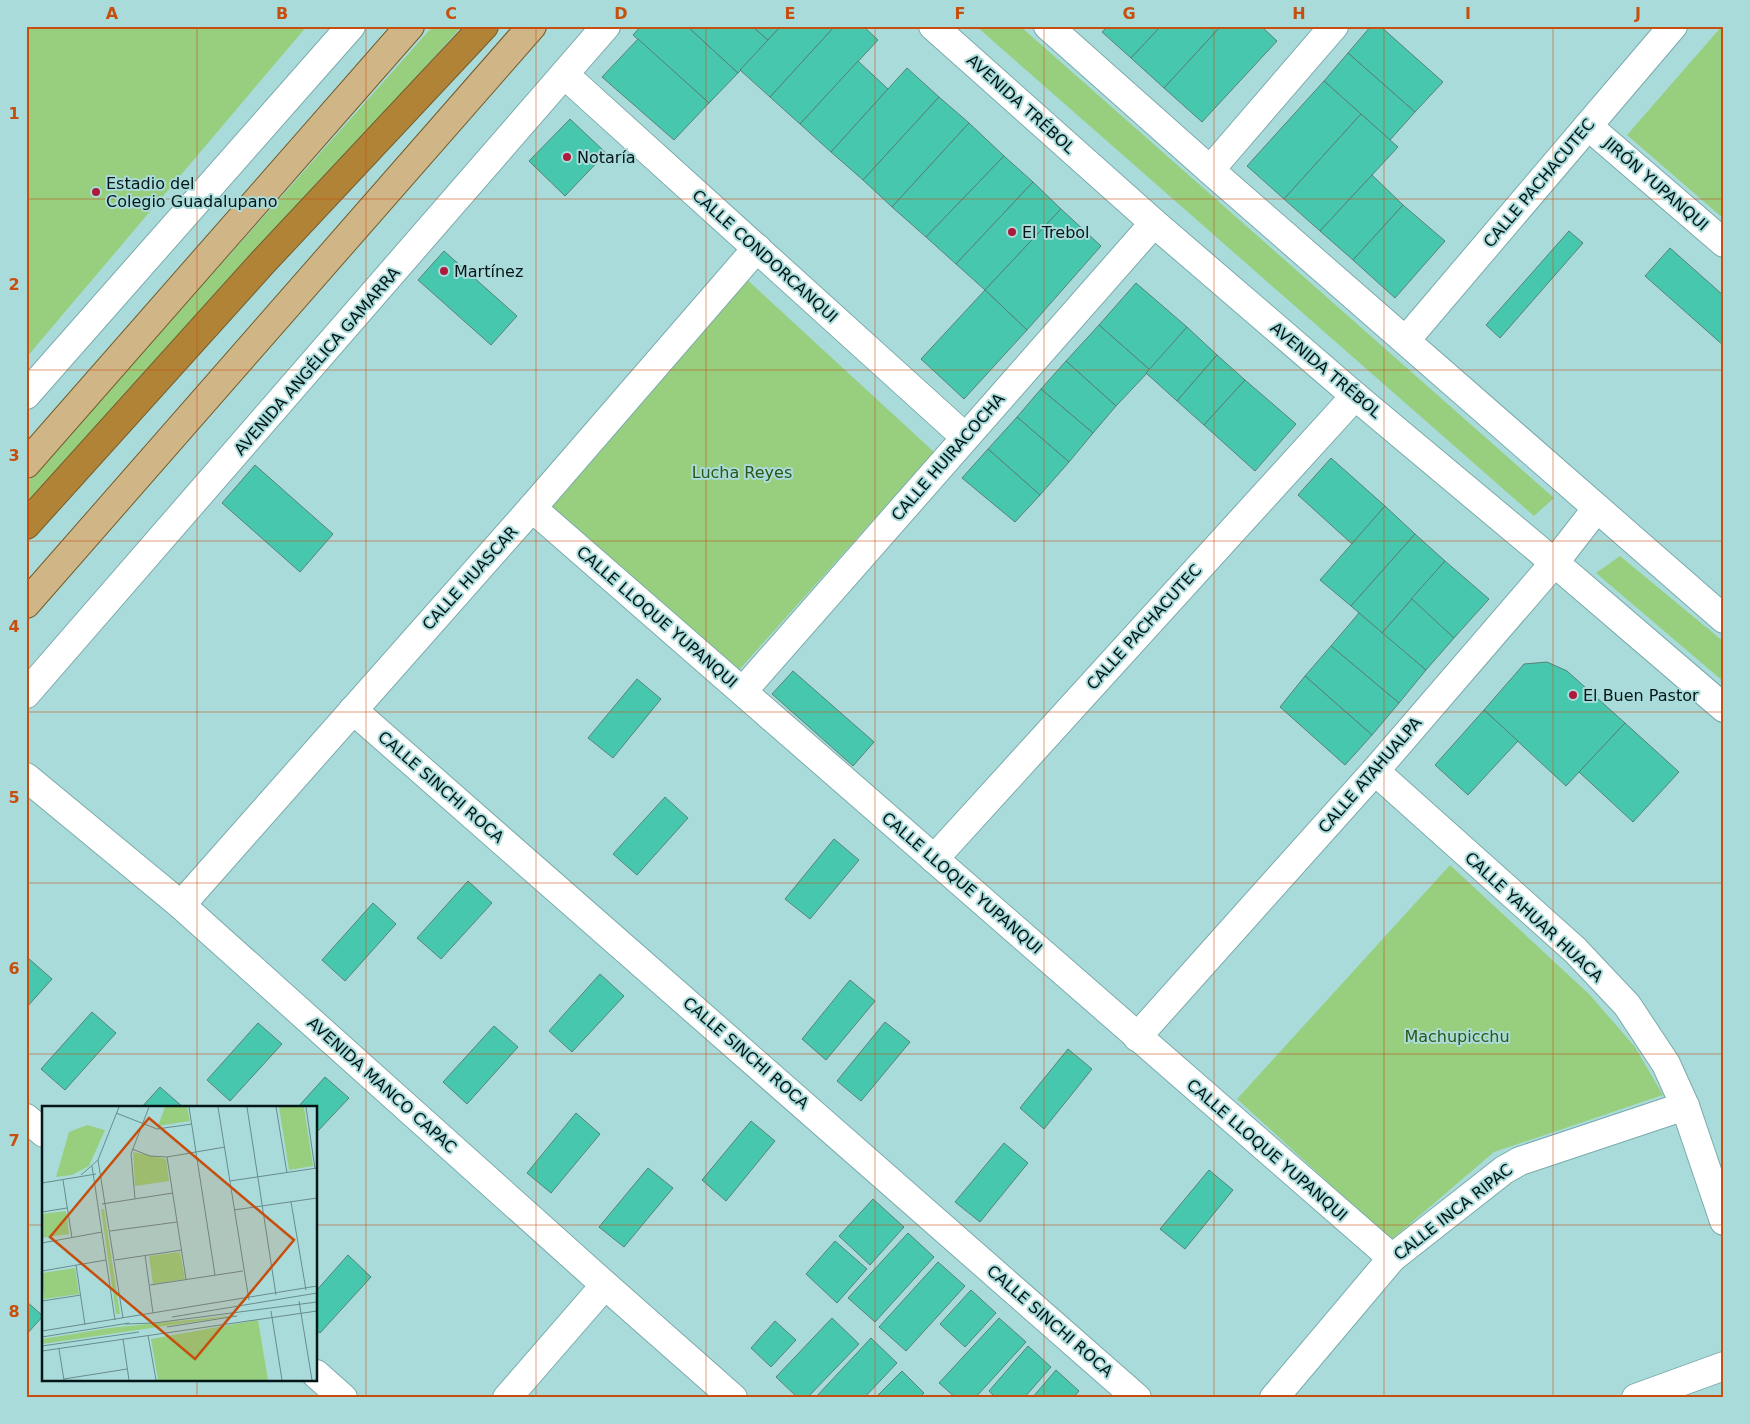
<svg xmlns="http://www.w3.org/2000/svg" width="1750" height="1424" viewBox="0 0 1750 1424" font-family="'DejaVu Sans',sans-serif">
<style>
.green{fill:#97cf7f}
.building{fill:#47c8ae;stroke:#578277}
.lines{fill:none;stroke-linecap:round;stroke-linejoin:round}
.street-casing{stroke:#7baaab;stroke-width:30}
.secondary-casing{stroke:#7baaab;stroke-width:30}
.primary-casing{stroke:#745d2b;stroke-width:30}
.highway-casing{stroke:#745d2b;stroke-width:30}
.street{stroke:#fff;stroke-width:28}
.secondary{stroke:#fff;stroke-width:28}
.primary{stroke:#d0b586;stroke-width:28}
.highway{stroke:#b18336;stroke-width:28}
.grid{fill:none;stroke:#c64f0e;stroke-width:1;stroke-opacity:0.55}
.poi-dot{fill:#ae1a3a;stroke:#aadbdb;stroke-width:2}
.labels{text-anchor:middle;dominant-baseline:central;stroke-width:4;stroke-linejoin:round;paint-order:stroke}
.street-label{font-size:16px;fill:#041616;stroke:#aadbdb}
.poi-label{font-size:16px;fill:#041616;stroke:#aadbdb;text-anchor:start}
.park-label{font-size:16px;fill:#2b5613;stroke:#aadbdb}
.inset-road{fill:none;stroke:#688c8c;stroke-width:1}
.view{fill:#c64f0e;fill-opacity:0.15;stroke:#c64f0e;stroke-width:2.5}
.inset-edge{fill:none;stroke:#041616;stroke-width:2.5}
.neatline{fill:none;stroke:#c64f0e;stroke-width:2}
.grid-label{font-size:16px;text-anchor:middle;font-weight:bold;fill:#c64f0e}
</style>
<rect width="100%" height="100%" fill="#aadbdb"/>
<g class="green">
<path d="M26 26H307L26 358Z"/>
<path d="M433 26H462L26 512V484Z"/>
<path d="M976 26H1020L1554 498 1534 516Z"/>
<path d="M1722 26H1724V219L1627 135Z"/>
<path d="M743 276 934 452 739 670 544 503Z"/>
<path d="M1620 556 1724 642V682L1596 573Z"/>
<path d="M1450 865 1590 995 1635 1047 1663 1095 1494 1152 1391 1240 1237 1099Z"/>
</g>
<g class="building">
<path d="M641 26H687L738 73 709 103 633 35Z"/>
<path d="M687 26H752L768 40 738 73Z"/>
<path d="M752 26H781L768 40Z"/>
<path d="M781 26H835L770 97 740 70Z"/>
<path d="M835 26H863L878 40 800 124 770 97Z"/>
<path d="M1108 26H1161L1131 58 1102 32Z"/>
<path d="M1161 26H1221L1164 88 1131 58Z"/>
<path d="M1221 26H1261L1277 41 1202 122 1164 88Z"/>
<path d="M1371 26H1380L1443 82 1415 112 1348 53Z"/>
<path d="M638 39 709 103 674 140 602 77Z"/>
<path d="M1348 53 1415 112 1390 140 1324 81Z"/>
<path d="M858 61 888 89 831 152 800 124Z"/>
<path d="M907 68 939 97 863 180 831 152Z"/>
<path d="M1324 81 1361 114 1284 199 1247 166Z"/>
<path d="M939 97 969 123 892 207 863 180Z"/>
<path d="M1361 114 1398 147 1320 231 1284 199Z"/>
<path d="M570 119 606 153 565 196 529 161Z"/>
<path d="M969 123 1004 156 926 237 892 207Z"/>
<path d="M1004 156 1033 182 956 264 926 237Z"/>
<path d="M1372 175 1403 205 1353 260 1320 231Z"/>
<path d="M1033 182 1061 209 985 290 956 264Z"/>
<path d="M1403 205 1445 241 1395 298 1353 260Z"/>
<path d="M1061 209 1101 246 1027 330 985 290Z"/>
<path d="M1569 231 1583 243 1500 338 1486 325Z"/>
<path d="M1670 248 1724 296V346L1645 276Z"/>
<path d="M444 251 517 316 491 345 418 280Z"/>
<path d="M1136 283 1187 327 1150 370 1099 325Z"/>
<path d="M985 290 1027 330 964 399 921 359Z"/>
<path d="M1099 325 1150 370 1116 406 1066 361Z"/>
<path d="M1187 327 1217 355 1177 401 1146 373Z"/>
<path d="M1217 355 1245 380 1204 425 1177 401Z"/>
<path d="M1066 361 1116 406 1093 433 1041 389Z"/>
<path d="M1245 380 1296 424 1255 471 1204 425Z"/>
<path d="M1041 389 1093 433 1069 462 1017 417Z"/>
<path d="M1017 417 1069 462 1040 495 988 449Z"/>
<path d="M988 449 1040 495 1015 522 962 478Z"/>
<path d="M1331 458 1385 506 1352 544 1298 495Z"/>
<path d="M255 465 333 534 300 572 222 503Z"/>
<path d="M1385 506 1415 534 1351 606 1320 580Z"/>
<path d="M1415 534 1445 561 1382 633 1351 606Z"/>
<path d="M1445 561 1489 599 1454 638 1411 599Z"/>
<path d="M1412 599 1454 638 1426 670 1382 633Z"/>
<path d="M1359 613 1426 670 1399 703 1331 646Z"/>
<path d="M1331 646 1399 703 1372 735 1305 676Z"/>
<path d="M1547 662 1567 671 1625 723 1566 786 1484 710 1524 664Z"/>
<path d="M793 671 874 742 853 766 772 694Z"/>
<path d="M1305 676 1372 735 1345 765 1280 707Z"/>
<path d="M637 679 661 699 613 758 588 738Z"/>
<path d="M1484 710 1518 741 1468 795 1435 765Z"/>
<path d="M1625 723 1679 772 1633 822 1579 772Z"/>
<path d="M665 797 688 818 637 875 613 854Z"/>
<path d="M834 839 859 860 810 919 785 899Z"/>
<path d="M468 881 492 903 441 959 417 938Z"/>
<path d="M373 903 396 924 345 981 322 960Z"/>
<path d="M28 958 52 979 26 1008V961Z"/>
<path d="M600 974 624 996 572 1052 549 1031Z"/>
<path d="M850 980 875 1001 826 1060 802 1039Z"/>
<path d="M92 1012 116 1033 65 1090 41 1069Z"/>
<path d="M885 1022 910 1042 861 1101 837 1081Z"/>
<path d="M258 1023 282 1044 230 1101 207 1080Z"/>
<path d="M494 1026 518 1047 467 1104 443 1082Z"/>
<path d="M1068 1049 1092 1069 1044 1129 1020 1108Z"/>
<path d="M325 1077 349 1098 316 1133V1108H297Z"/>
<path d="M160 1087 184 1108H141Z"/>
<path d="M576 1113 600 1134 551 1193 527 1173Z"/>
<path d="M751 1121 775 1141 726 1201 702 1180Z"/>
<path d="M1004 1143 1028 1163 980 1222 955 1202Z"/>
<path d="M648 1168 673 1188 624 1247 599 1227Z"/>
<path d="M1209 1170 1233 1190 1185 1249 1160 1229Z"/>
<path d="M873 1199 904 1227 870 1265 839 1236Z"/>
<path d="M908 1233 934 1257 875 1322 848 1298Z"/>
<path d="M835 1241 867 1269 837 1303 806 1274Z"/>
<path d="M348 1255 371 1277 320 1333 316 1330V1291Z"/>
<path d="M938 1262 965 1286 906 1351 879 1327Z"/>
<path d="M971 1290 996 1313 965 1347 940 1324Z"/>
<path d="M26 1301 43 1316 26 1335Z"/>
<path d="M832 1318 859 1344 807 1398H798L776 1377Z"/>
<path d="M999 1318 1026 1342 975 1398H956L939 1383Z"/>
<path d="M775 1321 796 1340 771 1367 751 1348Z"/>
<path d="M871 1338 897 1363 864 1398H815Z"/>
<path d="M1028 1346 1051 1367 1024 1398H996L989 1391Z"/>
<path d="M1056 1370 1079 1391 1073 1398H1032Z"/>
<path d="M902 1371 924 1393 919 1398H875Z"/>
</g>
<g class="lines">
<g class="street-casing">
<g id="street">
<path d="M565 75 965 437"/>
<path d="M1588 126 1724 243"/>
<path d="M1210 170 1334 26"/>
<path d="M1406 340 1673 26"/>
<path d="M532 508 1392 1258"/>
<path d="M743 691 1154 223"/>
<path d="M353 710 1137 1398"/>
<path d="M1375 771 1575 950 1627 1005 1666 1064 1685 1106 1724 1221"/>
<path d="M26 777 181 905 605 1285 733 1398"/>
<path d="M934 859 1355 396"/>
<path d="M181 905 532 508 757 248"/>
<path d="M1137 1037 1375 771 1555 562 1597 508"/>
<path d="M26 1118 44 1133"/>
<path d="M316 1374 343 1398"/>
<path d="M507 1398 605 1285"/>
<path d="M1274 1398 1392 1258 1504 1170 1520 1161 1685 1106"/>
<path d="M1636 1398 1724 1366"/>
</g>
</g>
<g class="secondary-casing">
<g id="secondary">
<path d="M933 26 1154 223 1355 396 1569 575 1724 708"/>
<path d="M1048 26 1210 170 1724 619"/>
<path d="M26 395 351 26"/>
<path d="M26 694 606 26"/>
</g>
</g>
<g class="primary-casing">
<g id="primary">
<path d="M26 464 410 26"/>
<path d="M26 604 532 26"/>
</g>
</g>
<g class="highway-casing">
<path id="highway" d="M26 525 263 262 484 26"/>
</g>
<use href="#street" class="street"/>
<use href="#secondary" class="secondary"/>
<use href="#primary" class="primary"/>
<use href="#highway" class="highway"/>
</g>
<path class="grid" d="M197 26V1108M366 26V1398M536 26V1398M706 26V1398M875 26V1398M1044 26V1398M1214 26V1398M1384 26V1398M1553 26V1398M26 199H1724M26 370H1724M26 541H1724M26 712H1724M26 883H1724M26 1054H1724M26 1225H44M316 1225H1724M197 1380V1398"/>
<g class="poi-dot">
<circle cx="567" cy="157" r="5"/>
<circle cx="96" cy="192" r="5"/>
<circle cx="1012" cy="232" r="5"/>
<circle cx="444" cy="271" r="5"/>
<circle cx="1573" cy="695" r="5"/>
</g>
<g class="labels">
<g class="street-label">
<text transform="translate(1021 104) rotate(42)">AVENIDA TRÉBOL</text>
<text transform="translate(1539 183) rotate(-50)">CALLE PACHACUTEC</text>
<text transform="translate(1656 184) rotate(41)">JIRÓN YUPANQUI</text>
<text transform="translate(765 256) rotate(42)">CALLE CONDORCANQUI</text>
<text transform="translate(317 361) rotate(-49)">AVENIDA ANGÉLICA GAMARRA</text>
<text transform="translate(1326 370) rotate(40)">AVENIDA TRÉBOL</text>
<text transform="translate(948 457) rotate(-49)">CALLE HUIRACOCHA</text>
<text transform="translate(470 578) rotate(-48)">CALLE HUASCAR</text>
<text transform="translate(657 617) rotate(41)">CALLE LLOQUE YUPANQUI</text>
<text transform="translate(1144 627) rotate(-48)">CALLE PACHACUTEC</text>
<text transform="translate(1370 775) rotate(-49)">CALLE ATAHUALPA</text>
<text transform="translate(441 787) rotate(41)">CALLE SINCHI ROCA</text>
<text transform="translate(962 883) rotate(41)">CALLE LLOQUE YUPANQUI</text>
<text transform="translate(1534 917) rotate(43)">CALLE YAHUAR HUACA</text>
<text transform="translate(746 1053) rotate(41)">CALLE SINCHI ROCA</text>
<text transform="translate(382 1085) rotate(42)">AVENIDA MANCO CAPAC</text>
<text transform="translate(1267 1150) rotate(41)">CALLE LLOQUE YUPANQUI</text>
<text transform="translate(1453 1212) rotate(-38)">CALLE INCA RIPAC</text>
<text transform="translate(1050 1321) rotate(41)">CALLE SINCHI ROCA</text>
</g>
<g class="poi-label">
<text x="577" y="157">Notaría</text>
<text x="106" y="183">Estadio del<tspan x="106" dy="18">Colegio Guadalupano</tspan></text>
<text x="1022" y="232">El Trebol</text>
<text x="454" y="271">Martínez</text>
<text x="1583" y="695">El Buen Pastor</text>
</g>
<g class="park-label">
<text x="742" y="472">Lucha Reyes</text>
<text x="1457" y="1036">Machupicchu</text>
</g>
</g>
<g transform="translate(42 1106)">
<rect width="275" height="275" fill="#aadbdb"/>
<path d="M123 1H145L148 15 116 20ZM237 1H262L271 60 247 64ZM45 19 63 24 47 60 30 69 14 71 27 26ZM91 46 124 53 127 75 93 80ZM59 103H62L78 208H74ZM24 105 27 128 0 132V108ZM138 146 143 173 111 178 107 150ZM33 162 37 188 2 193 0 167ZM205 208 0 238V233L67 222ZM216 214 226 274H116L109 233Z" fill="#97cf7f"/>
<path class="inset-road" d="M147 1 173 169M176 1 207 194M205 1 234 189M234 1 245 67M264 1 273 63M74 7 115 23 150 18M90 43 108 50 125 51 183 41M125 51 144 173M56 54 81 212M50 60 73 214M39 69 56 54 77 1M21 74 30 132M188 75 275 62M0 77 54 68M93 93 89 48 107 1M249 96 264 184M60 98 131 87M192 104 275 92M0 106 25 102M68 125 135 116M0 137 60 126M103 149 111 207M73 154 140 144M34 159 43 219M0 165 64 154M108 179 201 165M0 195 39 189M257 195 270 274M229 205 240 274M130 211 275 187M83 218 112 217 275 196M125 221 195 210M0 225 275 180M106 229 114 274M0 231 87 217M81 233 87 274M0 240 97 226M17 243 22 274M0 245 275 205M22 273 85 263"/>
<path class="view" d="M107 12 252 134 153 253 8 131Z"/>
<rect width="275" height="275" class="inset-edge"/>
</g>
<rect width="1750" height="1424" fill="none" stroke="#aadbdb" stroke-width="55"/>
<rect x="28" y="28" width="1694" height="1368" class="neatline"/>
<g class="grid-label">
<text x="112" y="19">A</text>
<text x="282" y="19">B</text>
<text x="451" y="19">C</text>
<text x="621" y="19">D</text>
<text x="790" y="19">E</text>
<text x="960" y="19">F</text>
<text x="1129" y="19">G</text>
<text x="1299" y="19">H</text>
<text x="1468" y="19">I</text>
<text x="1638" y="19">J</text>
<text x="14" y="119">1</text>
<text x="14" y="290">2</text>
<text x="14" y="461">3</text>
<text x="14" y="632">4</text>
<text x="14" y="803">5</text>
<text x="14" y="974">6</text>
<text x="14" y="1146">7</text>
<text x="14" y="1317">8</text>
</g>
</svg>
